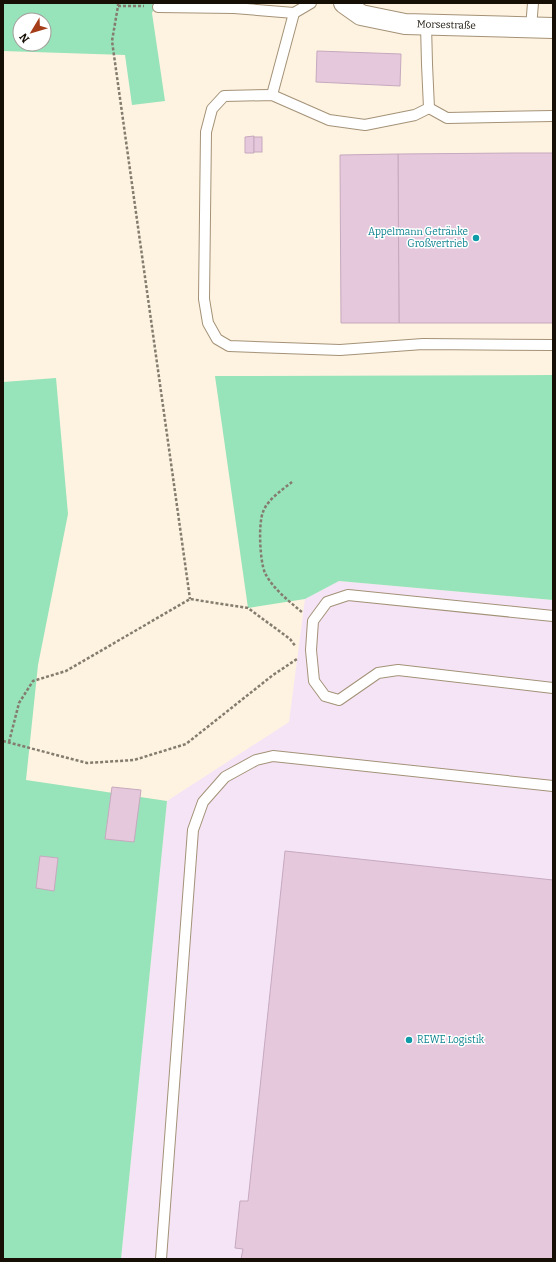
<svg xmlns="http://www.w3.org/2000/svg" width="556" height="1262" viewBox="0 0 556 1262" font-family="Bitter,serif">
<style>
.industrial{fill:#f4e4f6}
.green{fill:#97e3ba;fill-rule:evenodd}
.building{fill:#e6c8dd;stroke:#c6a9be}
.lines{fill:none;stroke-linecap:round;stroke-linejoin:round}
.service-casing{stroke:#a49277;stroke-width:12}
.minor-casing{stroke:#a49277;stroke-width:22}
.path{stroke:#847c6e;stroke-width:2.5;stroke-dasharray:3 2;stroke-linecap:butt}
.service{stroke:#fff;stroke-width:10}
.minor{stroke:#fff;stroke-width:20}
.culture-dot{fill:#0f9aa8;stroke:#fff;stroke-width:1.5}
.labels{text-anchor:middle;dominant-baseline:central;stroke-width:3;stroke-linejoin:round;paint-order:stroke}
.street-label{font-size:10px;fill:#160f06;stroke:#fff}
.culture-label{font-size:10px;fill:#0d838f;stroke:#fff;text-anchor:end}
</style>
<rect width="100%" height="100%" fill="#fef3e1"/>
<path class="industrial" d="M339 581 553 600V1259H121L167 801 289 722 305 599Z"/>
<g class="green">
<path d="M3 3H156L152 13 165 101 132 105 125 55 3 51ZM20 20H44V44H20Z"/>
<path d="M553 375V600L339 581 305 599 248 608 215 376Z"/>
<path d="M56 378 68 514 38 665 26 780 167 801 121 1259H3V382Z"/>
</g>
<g class="building">
<path d="M317 51 401 54 400 86 316 82Z"/>
<path d="M254 136V153H245V137Z"/>
<rect x="254" y="137" width="8" height="15"/>
<path d="M513 153H553V323H399L398 154Z"/>
<path d="M398 154 399 323H341L340 155Z"/>
<path d="M112 787 141 790 134 842 105 839Z"/>
<path d="M285 851 553 880V1259H241L243 1249 235 1248 240 1201H248Z"/>
<path d="M40 856 58 858 54 891 36 888Z"/>
</g>
<g class="lines">
<g class="service-casing">
<g id="service">
<path d="M158 7 234 8 294 13 311 3"/>
<path d="M426 25 427 64 429 108"/>
<path d="M531 28 533 3"/>
<path d="M272 95 294 13"/>
<path d="M429 108 415 115 365 125 329 120 272 95 224 96 212 109 206 132 204 299 208 323 217 339 229 346 340 350 423 344 553 345"/>
<path d="M429 108 447 118 553 116"/>
<path d="M553 616 348 595 327 602 313 621 311 650 314 681 325 696 339 700 378 673 398 670 553 688"/>
<path d="M161 1259 193 830 203 802 225 777 256 760 273 756 553 786"/>
</g>
</g>
<g class="minor-casing">
<g id="minor">
<path id="s1" d="M344 3 361 15 405 24 553 28"/>
</g>
</g>
<g class="path">
<path d="M118 3V6L112 41 190 599"/>
<path d="M118 6H144"/>
<path d="M292 482C282 490 267 500 263 512 258 524 260 562 265 573 273 589 290 602 303 613"/>
<path d="M3 741 87 763 134 760 186 744 273 675 297 659"/>
<path d="M9 742 19 703 33 681 66 671 190 599 248 608 290 639 296 647"/>
</g>
<use href="#service" class="service"/>
<use href="#minor" class="minor"/>
</g>
<g class="culture-dot">
<circle cx="476" cy="238" r="4"/>
<circle cx="409" cy="1040" r="4"/>
</g>
<g class="labels">
<g class="street-label">
<text stroke="none"><textPath href="#s1" startOffset="107">Morsestraße</textPath></text>
</g>
<g class="culture-label">
<text x="468" y="232">Appelmann Getränke<tspan x="468" dy="12">Großvertrieb</tspan></text>
<text x="417" y="1040" text-anchor="start">REWE Logistik</text>
</g>
</g>
<rect width="556" height="1262" fill="none" stroke="#160f06" stroke-width="8"/>
<g transform="translate(32 32) rotate(232)"><circle r="19" fill="#ffffff" stroke="#a29f9b"/>
<path d="M0-3L7 15L0 10L-7 15Z" fill="#a43d18"/>
<text y="-6" font-size="11" font-weight="bold" text-anchor="middle" fill="#160f06">N</text>
</g>
</svg>
